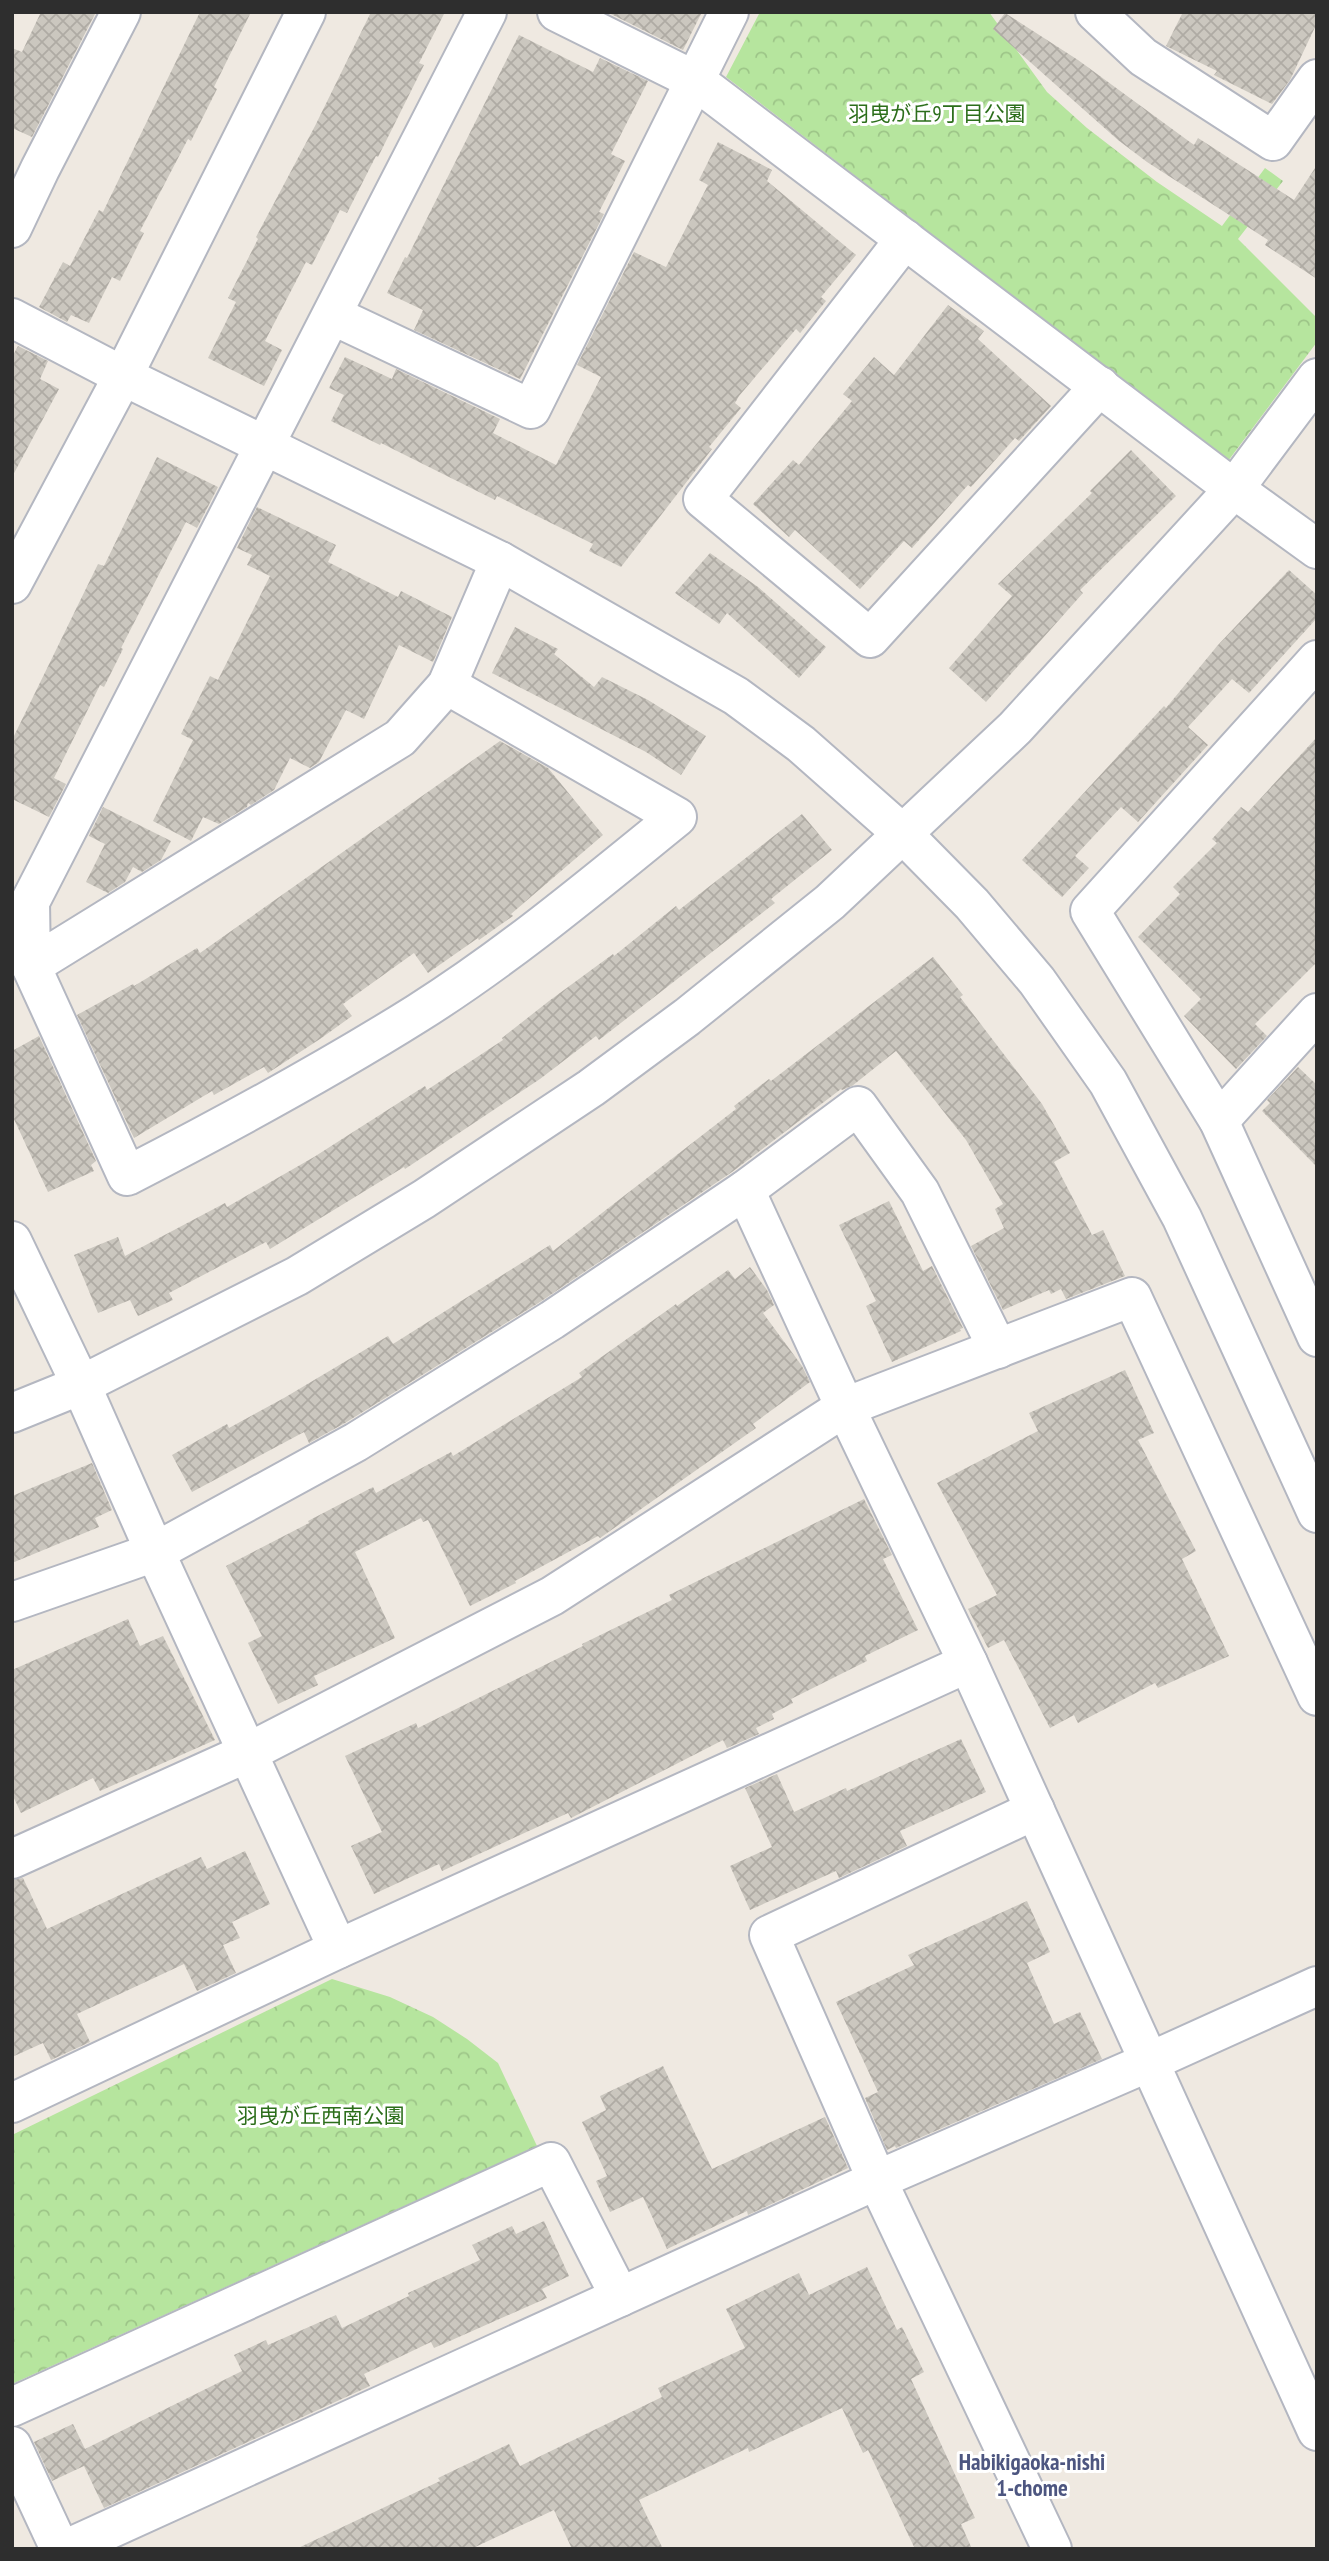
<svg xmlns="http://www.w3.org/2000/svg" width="1329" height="2561" viewBox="0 0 1329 2561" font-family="'PT Sans Narrow','Noto Sans JP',sans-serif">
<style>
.park{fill:url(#park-crowns)}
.building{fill:url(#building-cross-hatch)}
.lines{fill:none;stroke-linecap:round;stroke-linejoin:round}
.street-casing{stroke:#b4b7c1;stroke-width:42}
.secondary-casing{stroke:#b4b7c1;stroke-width:42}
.street{stroke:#fff;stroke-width:38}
.secondary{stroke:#fff;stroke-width:38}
.labels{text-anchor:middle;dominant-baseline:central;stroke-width:6;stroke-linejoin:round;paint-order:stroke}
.park-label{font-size:21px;fill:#2c6e1b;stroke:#fff}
.neighbourhood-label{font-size:23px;font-weight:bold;fill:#4d5680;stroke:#fff}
</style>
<defs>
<pattern id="park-crowns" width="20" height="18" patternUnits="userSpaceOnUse" patternTransform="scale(1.75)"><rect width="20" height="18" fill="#b6e59e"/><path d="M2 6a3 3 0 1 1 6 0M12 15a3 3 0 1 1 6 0" fill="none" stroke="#9dc588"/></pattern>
<pattern id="building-cross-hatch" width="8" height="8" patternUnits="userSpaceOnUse" patternTransform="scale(1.75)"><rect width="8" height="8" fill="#cbc7bf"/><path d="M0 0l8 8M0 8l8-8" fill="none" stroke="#afaba4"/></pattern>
</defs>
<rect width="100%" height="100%" fill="#efe9e1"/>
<g class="park">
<path d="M760 12H989L1047 92 1087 128 1157 182 1222 226 1265 168 1283 181 1238 239 1317 318V342L1228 461 726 77Z"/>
<path d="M332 1979 390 1997 433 2017 467 2039 498 2063 537 2146 12 2384V2135Z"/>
</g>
<g class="building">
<path d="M41 12H96L32 137 12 128V48L22 52Z"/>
<path d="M200 12H251L214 87 217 89 191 141 188 139 140 231 144 233 120 281 112 277 89 323 71 315 67 322 39 307 63 262 70 266 99 210 103 212Z"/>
<path d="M371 12H445L419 63 424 65 378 157 376 156 347 213 340 210 312 265 306 262 265 341 282 350 264 386 208 358 236 302 228 298 258 239 256 237 315 126Z"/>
<path d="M607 12H702L683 50Z"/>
<path d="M1183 12H1317V23L1290 80 1272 104 1214 75 1217 71 1166 46Z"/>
<path d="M1005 13 1078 60 1194 145 1198 138 1294 200 1317 165V279L1265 245 1268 240 1147 162 1118 140 993 29Z"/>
<path d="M519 35 593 72 600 58 648 81 611 154 625 161 599 212 604 214 520 379 414 330 423 310 387 293 405 257 407 258Z"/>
<path d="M718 142 772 170 767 181 856 255 821 297 826 301 800 333 796 329 739 396 735 403 741 408 709 447 712 449 621 567 589 551 593 544 497 496 495 500 381 443 380 445 331 421 344 395 329 388 345 357 392 379 396 369 500 419 493 433 556 465 601 377 577 365 634 252 666 267 708 185 699 180Z"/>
<path d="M948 305 984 331 978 339 1051 406 1019 441 1015 438 971 487 968 485 912 548 904 541 860 589 795 530 789 537 753 504 793 460 799 465 852 401 843 394 874 357 894 375Z"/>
<path d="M18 346 48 361 40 379 59 389 12 477V357Z"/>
<path d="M1131 450 1176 496 1080 590 1083 593 986 702 949 668 1012 596 998 584 1092 493 1090 491Z"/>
<path d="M157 457 218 487 197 528 186 522 121 648 123 649 104 687 100 685 54 778 66 784 49 817 12 799V740L98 564 104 566Z"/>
<path d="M257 507 336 545 328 562 398 597 401 591 452 617 433 662 399 645 364 719 346 710 319 762 310 768 290 758 274 790 251 805 248 803 247 807 219 824 203 817 191 841 153 821 193 740 181 734 210 676 218 680 270 576 247 565 252 555 237 548Z"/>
<path d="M710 553 758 587 826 647 799 678 727 613 719 624 675 593Z"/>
<path d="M1289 570 1317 595V618L1249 693 1232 679 1188 727 1208 745 1138 822 1121 807 1075 856 1089 868 1062 897 1022 860 1164 706 1166 708 1218 645Z"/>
<path d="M515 627 558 649 554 654 594 687 602 677 648 700 706 736 681 775 646 752 492 673Z"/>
<path d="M1317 737V962L1255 1024 1267 1036 1236 1069 1184 1016 1201 999 1138 937 1180 894 1173 887 1217 843 1212 839 1241 807 1248 812Z"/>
<path d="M500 741 548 768 603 835 511 914 513 916 479 940 478 938 428 973 414 953 343 1004 352 1016 320 1039 268 1073 264 1067 214 1095 212 1091 134 1138 77 1015 133 984 134 986 197 948 200 953Z"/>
<path d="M103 807 171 841 161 860 142 872 133 867 125 882 108 893 86 882 105 844 89 836Z"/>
<path d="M802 814 832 850 771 899 775 903 599 1040 596 1036 540 1079 405 1169 404 1167 270 1249 266 1242 169 1293 173 1300 138 1316 130 1300 98 1313 74 1255 118 1237 125 1256 225 1203 227 1207 314 1157 425 1086 427 1090 503 1040 502 1038 549 1001 613 954 614 956 676 906 679 910Z"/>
<path d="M933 957 963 995 960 997 1042 1104 1070 1153 1054 1162 1092 1235 1103 1230 1125 1276 1066 1299 1061 1289 1051 1294 1049 1290 1003 1310 971 1246 1004 1228 995 1209 1003 1204 966 1140 896 1051 852 1086 842 1090 841 1089 732 1172 540 1302 345 1423 309 1443 304 1432 192 1492 172 1455 227 1424 229 1428 284 1398 388 1336 393 1344 550 1245 553 1251 736 1109 734 1106 769 1079 771 1081Z"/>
<path d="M39 1036 96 1161 91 1165 94 1171 48 1192 12 1115V1051Z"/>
<path d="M1298 1067 1317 1085V1167L1262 1111 1270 1103 1267 1100Z"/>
<path d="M889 1201 923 1271 932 1266 963 1328 960 1329 961 1331 892 1362 866 1306 876 1301 839 1225Z"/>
<path d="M750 1267 767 1290 774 1305 763 1313 802 1366 810 1382 753 1424 756 1428 600 1538 598 1536 515 1581 516 1583 470 1606 428 1520 423 1522 421 1518 355 1552 395 1638 314 1676 318 1685 278 1704 248 1643 262 1636 226 1566 309 1523 308 1521 373 1487 376 1493 451 1452 453 1456 582 1377 579 1373 676 1304 677 1306 728 1270 735 1279Z"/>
<path d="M1125 1370 1154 1433 1138 1440 1196 1551 1182 1559 1229 1656 1158 1688 1155 1683 1078 1723 1074 1715 1050 1728 1004 1640 988 1648 968 1609 997 1595 937 1483 1038 1431 1029 1413Z"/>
<path d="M92 1463 112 1510 95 1518 99 1527 12 1563V1496Z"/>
<path d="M864 1499 892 1555 883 1559 918 1630 865 1656 867 1661 791 1699 793 1703 772 1714 774 1719 756 1728 759 1734 727 1748 723 1740 571 1818 568 1813 442 1871 439 1864 374 1894 351 1846 382 1832 345 1756 416 1723 418 1728 583 1646 582 1644 672 1600 669 1595Z"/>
<path d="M128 1619 140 1646 163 1636 215 1740 100 1791 93 1778 21 1813 12 1794V1670Z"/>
<path d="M961 1739 986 1792 900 1831 907 1846 839 1878 836 1871 750 1910 730 1866 772 1847 745 1788 777 1774 794 1812 846 1788 847 1791Z"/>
<path d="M245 1851 270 1904 232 1922 240 1938 223 1945 236 1973 197 1991 184 1964 77 2014 90 2042 51 2060 43 2043 12 2057V1880L23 1878 47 1929 201 1857 207 1869Z"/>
<path d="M1027 1901 1050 1952 1027 1963 1054 2024 1080 2012 1102 2059 896 2148 895 2146 887 2150 865 2098 878 2092 836 2002 914 1965 908 1955Z"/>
<path d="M663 2066 712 2169 825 2117 848 2168 748 2215 747 2211 667 2249 643 2197 610 2212 596 2181 607 2176 582 2122 606 2110 600 2096Z"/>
<path d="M544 2221 569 2276 542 2289 547 2298 434 2348 431 2342 364 2374 370 2386 104 2508 84 2466 52 2481 34 2442 73 2424 85 2449 242 2371 234 2355 266 2340 268 2345 336 2315 342 2328 409 2296 408 2293 480 2260 472 2245 512 2226 516 2234Z"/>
<path d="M867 2267 897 2330 902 2327 924 2372 911 2379 975 2518 961 2524 972 2549H915L868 2450 863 2453 842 2408 749 2452 748 2448 639 2500 663 2549H572L554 2510 471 2549H296L440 2481 438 2478 509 2444 520 2466 662 2397 658 2388 745 2348 726 2309 799 2273 809 2295Z"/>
</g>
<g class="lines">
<g class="street-casing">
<g id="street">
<path d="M487 12 30 902 31 966 400 738 447 685 500 561"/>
<path d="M557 12 696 81 1234 489 1317 549"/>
<path d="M1095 12 1143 57 1273 141 1317 79"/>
<path d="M12 228 40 169 121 12"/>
<path d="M905 239 703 499 870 638 1100 386"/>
<path d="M332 315 531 409 729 12"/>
<path d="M12 318 123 376"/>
<path d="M1317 660 1090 911 1219 1121 1317 1337"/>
<path d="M31 966 127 1176C226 1125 324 1072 418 1013 510 955 593 885 677 817L447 685"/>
<path d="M1219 1121 1317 1013"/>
<path d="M81 1385 155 1552 338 1949"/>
<path d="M12 1602 155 1552 356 1442 552 1320 745 1190 858 1106 920 1192 998 1349"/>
<path d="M1317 1696 1132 1297 845 1407 968 1663 1317 2431"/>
<path d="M1035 1810 769 1935 877 2180 1052 2549"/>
<path d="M12 1859 249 1752 552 1596 845 1407 745 1190"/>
<path d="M12 2103 338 1949 968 1663"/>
<path d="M12 2407 551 2162 620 2297"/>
<path d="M12 2446 60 2549"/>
<path d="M66 2549 877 2180 1149 2062 1317 1986"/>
</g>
</g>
<g class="secondary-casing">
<g id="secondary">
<path d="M123 376 500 561 736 696 801 744 904 835 972 904 1037 981 1108 1082 1182 1218 1317 1513"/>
<path d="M12 584 123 376 306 12"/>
<path d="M12 1241 81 1385"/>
<path d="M12 1413 81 1385 297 1276 424 1199 591 1088 687 1017 830 902 1015 728 1234 489 1317 378"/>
</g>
</g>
<use href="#street" class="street"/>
<use href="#secondary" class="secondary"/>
</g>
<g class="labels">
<g class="park-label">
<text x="937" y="113">羽曳が丘9丁目公園</text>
<text x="321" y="2115">羽曳が丘西南公園</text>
</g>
<g class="neighbourhood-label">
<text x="1032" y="2461">Habikigaoka-nishi<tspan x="1032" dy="26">1-chome</tspan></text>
</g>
</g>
<rect width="1329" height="2561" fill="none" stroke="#2e2e2e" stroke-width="28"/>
</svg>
